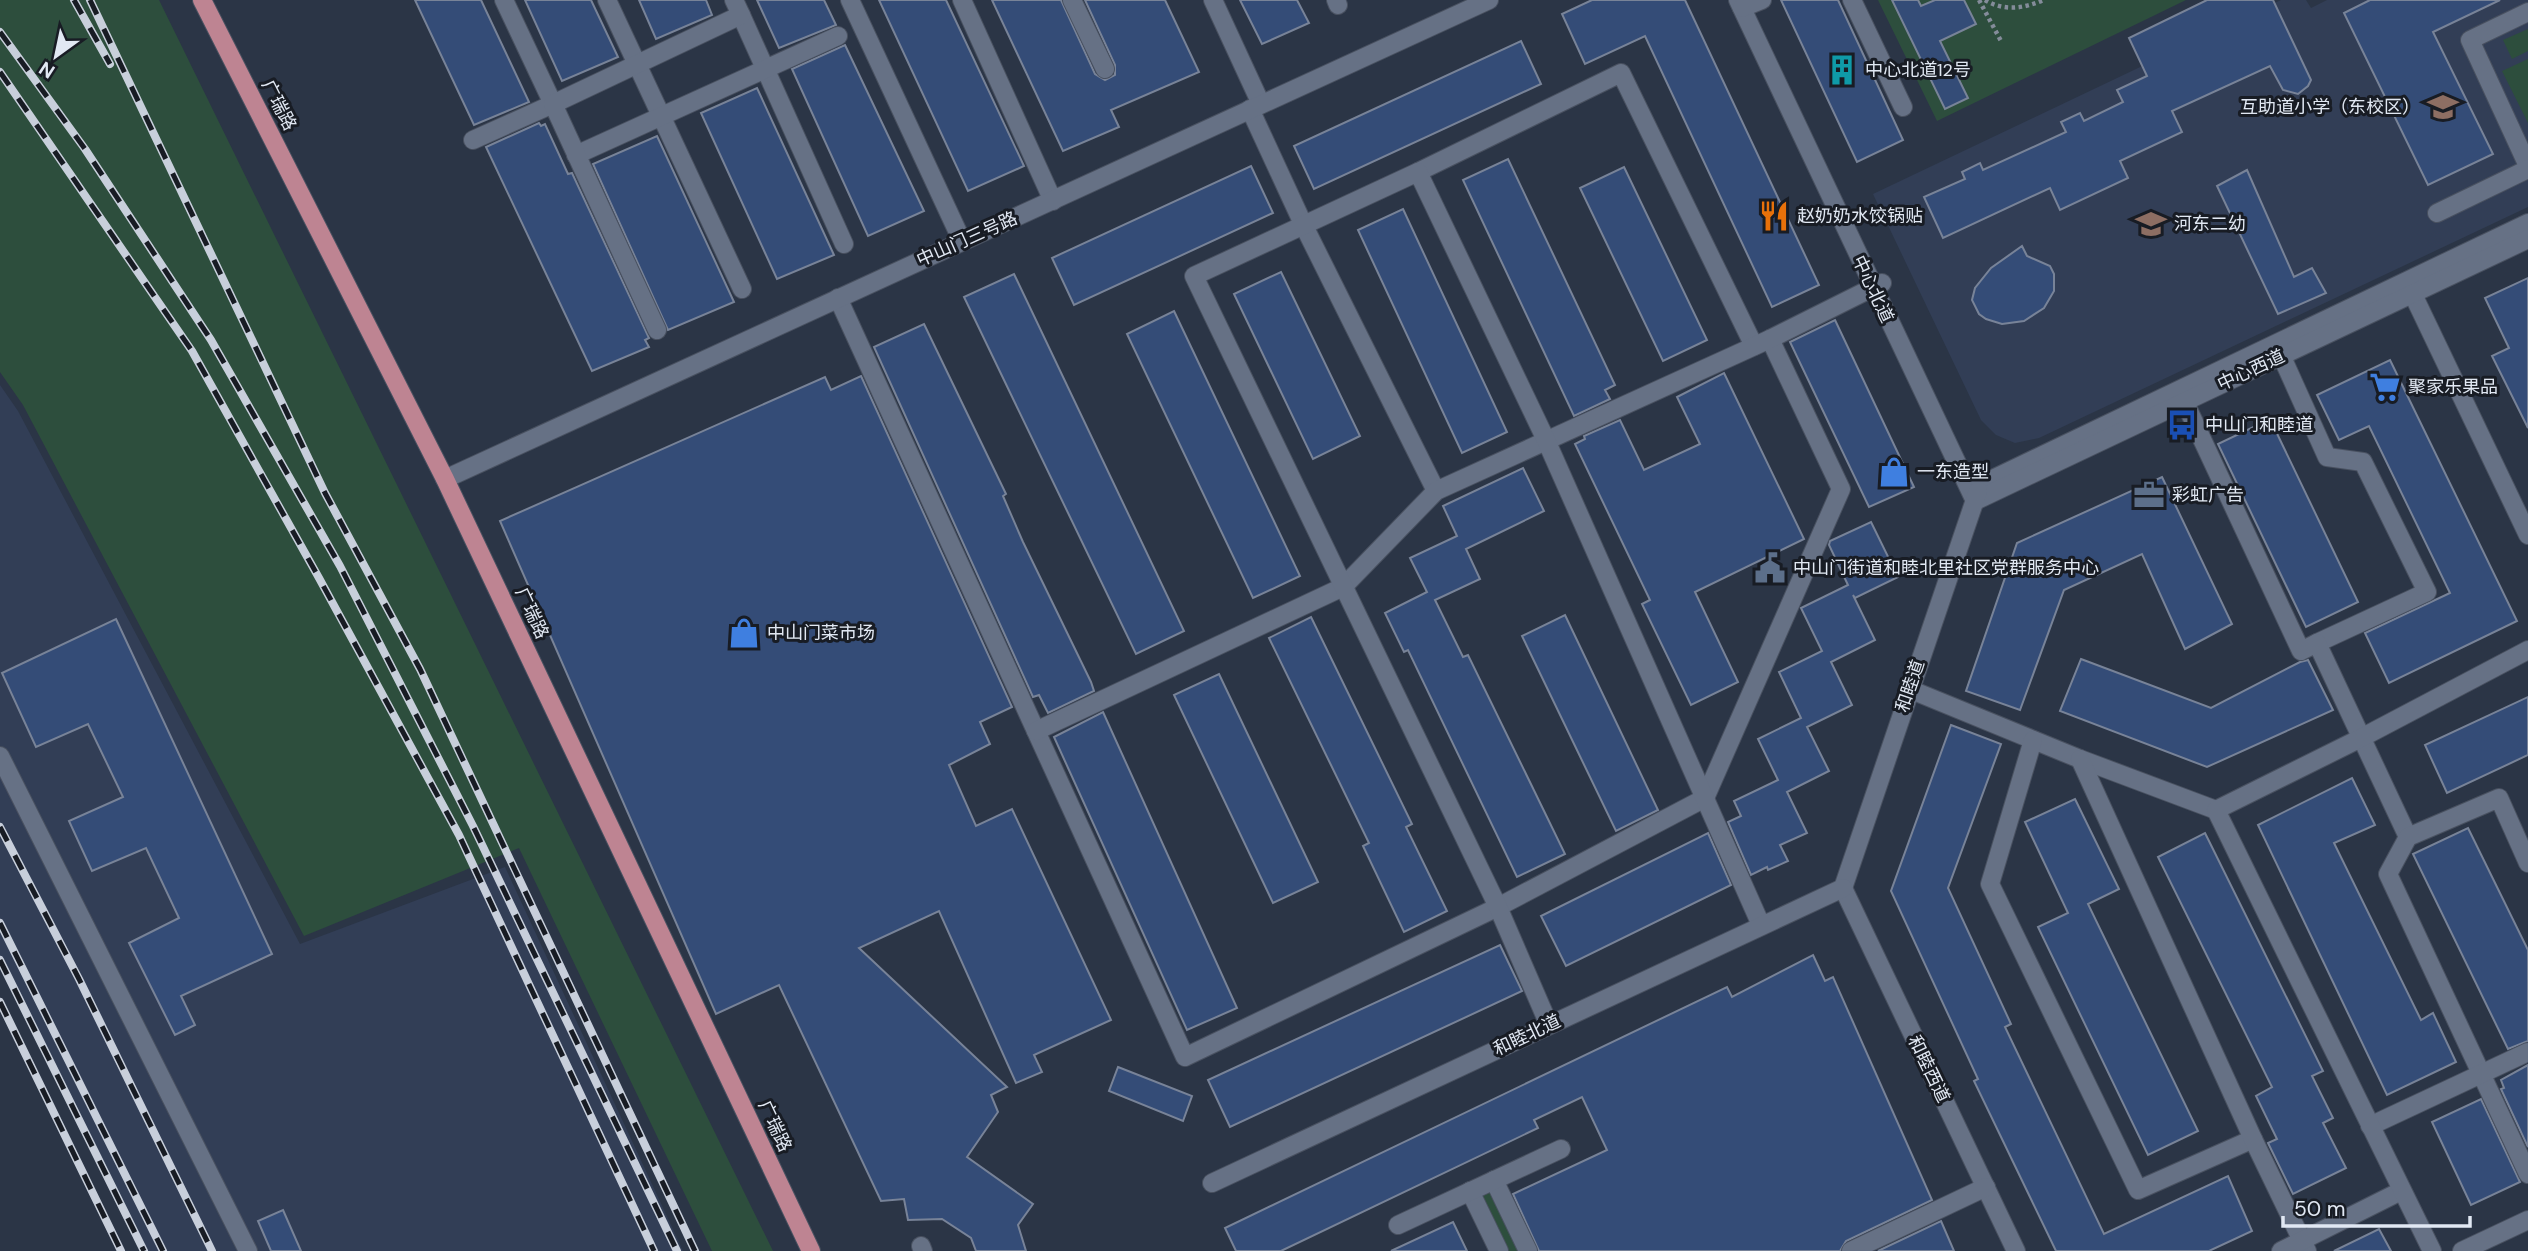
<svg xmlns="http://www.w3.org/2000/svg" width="2528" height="1251" viewBox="0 0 2528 1251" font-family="'DM Sans','Noto Sans SC',sans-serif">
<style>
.built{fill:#323e56}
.green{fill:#2d4e3d}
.building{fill:#344c77;stroke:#788398;stroke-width:2}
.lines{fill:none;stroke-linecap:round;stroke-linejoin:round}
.minor-casing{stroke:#495160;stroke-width:20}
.major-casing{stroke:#495160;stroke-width:20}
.path{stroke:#848c9a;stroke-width:4.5;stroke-dasharray:3.5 3.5;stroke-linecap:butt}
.minor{stroke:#667185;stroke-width:18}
.major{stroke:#be8492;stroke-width:18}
.rail-casing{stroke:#c8cfdb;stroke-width:8}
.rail{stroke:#181c24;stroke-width:5;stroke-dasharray:16;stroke-linecap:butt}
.labels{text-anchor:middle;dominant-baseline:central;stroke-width:6;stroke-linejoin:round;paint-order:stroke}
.poi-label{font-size:18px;fill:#e1e8f3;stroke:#181c24;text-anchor:start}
.street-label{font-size:18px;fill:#e1e8f3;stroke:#181c24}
</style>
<rect width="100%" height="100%" fill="#2b3546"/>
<g class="built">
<path d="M2281 0H2306L2311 8 2327 0H2528V207L2039 438 2015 443 1996 435 1981 420 1873 194Z"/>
<path d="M0 385 18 411 300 944 505 867 683 1251H141L0 965Z"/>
</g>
<g class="green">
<path d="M0 0H159L773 1251H712L519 848 304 936 23 405 0 372Z"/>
<path d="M1878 0H2186L1937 121Z"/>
<path d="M2528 29V51L2512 59 2503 40Z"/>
<path d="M2528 59V123L2502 71Z"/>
<path d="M1488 1183 1523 1251H1499L1473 1196Z"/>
</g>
<g class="building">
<path d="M415 0H481L529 102 474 125Z"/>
<path d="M525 0H591L618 57 562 81Z"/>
<path d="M639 0H706L712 15 656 39Z"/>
<path d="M757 0H824L836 25 779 48Z"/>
<path d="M879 0H946L1024 166 968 191Z"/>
<path d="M992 0H1061L1095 74 1105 80 1115 75V65L1085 0H1165L1199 72 1111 110 1119 127 1063 151Z"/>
<path d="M1240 0H1297L1309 23 1262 44Z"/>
<path d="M1592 0H1685L1819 285 1772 307 1645 36 1585 64 1562 14Z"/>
<path d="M1781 0H1838L1903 140 1857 162Z"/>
<path d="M1892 0H1918L1921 6 1935 0H1964L1976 24 1940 41 1968 98 1945 109Z"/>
<path d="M2207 0H2273L2311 80 2308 86 2298 94 2283 90 2270 66 2172 111 2182 132 2120 161 2128 178 2060 210 2050 188 1943 238 1924 197 1965 179 1962 172 1980 163 1983 170 2066 132 2061 122 2080 113 2084 121 2123 102 2117 90 2147 76 2129 38Z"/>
<path d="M2370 0H2500L2433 32 2493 154 2428 185 2344 13Z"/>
<path d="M1521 41 1541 84 1314 189 1294 146Z"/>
<path d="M845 45 924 211 868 236 792 69Z"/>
<path d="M757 88 834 255 777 279 701 113Z"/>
<path d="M539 123 541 126 545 124 568 174 572 173 649 338 645 340 649 347 592 371 486 147Z"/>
<path d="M657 136 734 302 668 330 593 164Z"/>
<path d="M1508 159 1615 385 1605 390 1610 399 1574 416 1463 180Z"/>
<path d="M1251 166 1273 213 1074 305 1052 258Z"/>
<path d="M1624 167 1707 340 1663 361 1580 188Z"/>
<path d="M2247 170 2294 277 2312 268 2326 293 2278 314 2217 186Z"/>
<path d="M1403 209 1507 432 1462 453 1358 230Z"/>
<path d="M2022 246 2027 256 2050 266 2054 274V291L2044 308 2024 321 2002 324 1986 319 1979 314 1972 300 1975 288 1991 268Z"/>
<path d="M1281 272 1360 436 1313 459 1234 294Z"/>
<path d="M1014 274 1184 631 1136 654 964 297Z"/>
<path d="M2528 278V428L2492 356 2509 348 2485 298Z"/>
<path d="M1174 311 1300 576 1253 598 1127 334Z"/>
<path d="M1835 320 1914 487 1869 507 1790 342Z"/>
<path d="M924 324 1006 494 1003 496 1023 542 1091 682 1094 691 1048 713 1039 695 1033 697 874 347Z"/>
<path d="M2390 360 2517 621 2389 683 2365 633 2450 593 2369 426 2339 440 2317 395Z"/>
<path d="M1724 373 1804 539 1695 592 1738 682 1691 705 1642 604 1650 600 1575 444 1585 439 1584 436 1620 420 1644 470 1700 444 1677 397Z"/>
<path d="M861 376 1012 707 980 722 990 744 949 765 976 826 1012 809 1111 1020 1034 1055 1042 1072 1016 1083 939 911 859 948 1007 1087 991 1095 998 1112 967 1157 1033 1204 1018 1225 1026 1251H976L971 1238 942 1219 908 1220 904 1199 881 1201 779 985 716 1014 500 521 825 377 831 390Z"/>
<path d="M2270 419 2358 602 2306 627 2218 444Z"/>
<path d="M1523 468 1544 511 1466 549 1480 579 1435 600 1463 657 1468 655 1565 854 1517 877 1408 650 1404 652 1385 613 1427 592 1410 558 1457 536 1443 506Z"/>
<path d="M2162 477 2232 624 2185 649 2142 554 2064 590 2020 710 1966 691 2017 543Z"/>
<path d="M1871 522 1898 577 1855 598 1853 595 1875 640 1831 662 1852 705 1807 727 1829 771 1787 792 1807 833 1780 845 1788 861 1768 870 1767 867 1751 875 1728 822 1741 816 1734 801 1778 780 1758 739 1801 718 1779 672 1822 651 1801 608 1848 585 1829 545 1830 541Z"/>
<path d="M1565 615 1658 810 1616 831 1522 636Z"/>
<path d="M1311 617 1412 824 1406 827 1447 911 1404 932 1363 846 1369 843 1269 638Z"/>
<path d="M116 619 272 954 181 996 195 1025 175 1035 129 943 179 918 146 848 92 871 69 821 123 797 88 724 36 747 2 673Z"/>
<path d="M2081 659 2211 708 2300 662 2308 660 2333 710 2207 767 2060 711Z"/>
<path d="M1219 674 1318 882 1273 903 1174 695Z"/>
<path d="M2528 697V755L2447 793 2425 745Z"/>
<path d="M1103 712 1237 1008 1187 1030 1054 737Z"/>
<path d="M1951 725 2001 744 1948 888 2011 1024 2005 1027 2104 1234 2228 1176 2252 1231 2209 1251H2056L1974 1081 1978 1079 1891 891Z"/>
<path d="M2352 778 2375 825 2334 843 2421 1020 2433 1013 2456 1062 2387 1095 2258 825Z"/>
<path d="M2075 799 2119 889 2088 904 2198 1131 2148 1155 2038 927 2068 913 2025 822Z"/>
<path d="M2468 828 2528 950V1041L2508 1049 2413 854Z"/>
<path d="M1708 833 1731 885 1566 966 1541 916Z"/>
<path d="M2205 833 2323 1071 2312 1076 2333 1118 2323 1123 2346 1168 2293 1194 2268 1143 2277 1139 2256 1096 2272 1087 2158 857Z"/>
<path d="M1500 945 1522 991 1230 1127 1208 1080Z"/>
<path d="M1813 955 1825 981 1833 977 1932 1200 1846 1241 1840 1251H1539L1513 1194 1607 1150 1582 1097 1534 1120 1538 1128 1281 1251H1236L1225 1228 1727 987 1732 997Z"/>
<path d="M2528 1065V1147L2501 1089 2504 1088 2501 1080Z"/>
<path d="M1118 1067 1192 1096 1183 1121 1109 1091Z"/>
<path d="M2481 1099 2520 1182 2471 1205 2432 1122Z"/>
<path d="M283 1210 301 1251H271L258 1221Z"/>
<path d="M1941 1221 1954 1251H1878Z"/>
<path d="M1453 1222 1467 1251H1391Z"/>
<path d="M2379 1229 2391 1251H2334Z"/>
</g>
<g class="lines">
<g class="minor-casing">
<g id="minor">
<path d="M607 0 742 289"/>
<path d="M850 0 962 241"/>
<path d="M962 0 1053 201"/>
<path d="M1072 0 1105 69"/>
<path d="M1213 0 1261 104"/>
<path d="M1336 0 1338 5"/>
<path d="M1738 0 1975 501"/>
<path d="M1852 0 1903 107"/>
<path d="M1742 8 1762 0"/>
<path d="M2528 12 2470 40 2528 166"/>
<path d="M741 15 844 244"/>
<path d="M1250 109 1304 226 1436 491"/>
<path d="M473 140 553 104 504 0"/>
<path d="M576 155 838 36"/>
<path d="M1418 172 1621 73 1754 346"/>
<path d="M2437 213 2528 169"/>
<path d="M2407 282 2528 535"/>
<path d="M838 298 1185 1057 1498 907 1705 798 1841 489 1770 339"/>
<path d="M657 330 553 104 741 15 734 0"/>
<path d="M2277 346 2327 457 2363 462 2427 592 2317 643"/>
<path d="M2180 392 2301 651 2317 643 2408 837"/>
<path d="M445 479 1489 0"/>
<path d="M1980 485 2528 223"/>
<path d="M1975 501 2528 239"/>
<path d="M1909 689 2080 759 2216 810"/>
<path d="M1036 731 1343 587 1436 491 1770 339 1882 283"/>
<path d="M2033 740 1990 884 2138 1190 2253 1139"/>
<path d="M0 756 248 1251"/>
<path d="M2080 759 2253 1139 2307 1251"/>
<path d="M2528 863 2499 798 2408 837 2388 874 2528 1174"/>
<path d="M1843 888 1978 491"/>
<path d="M1843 888 2016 1251"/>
<path d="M1549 1025 1498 907 1194 276 1418 172 1546 440 1761 925"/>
<path d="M2370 1126 2528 1052"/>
<path d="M1494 1180 1528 1251"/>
<path d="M1212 1183 1843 888"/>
<path d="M1470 1191 1499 1251"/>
<path d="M1398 1225 1561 1149"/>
<path d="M921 1246 923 1251"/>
<path d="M1851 1251 1986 1187"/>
<path d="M2281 1251 2401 1191"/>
<path d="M2432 1251 2216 810 2361 738 2528 650"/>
<path d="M2462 1251 2528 1220"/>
</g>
</g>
<g class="major-casing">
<path id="major" d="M202 0 445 479 811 1251"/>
</g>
<g class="path">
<path d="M1979 0 2001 41"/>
<path d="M1985 0C2005 12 2024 8 2044 0"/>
</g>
<use href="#minor" class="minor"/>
<use href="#major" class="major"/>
<g class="rail-casing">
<g id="rail">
<path d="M74 0 110 64"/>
<path d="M90 0 325 493 420 669 695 1251"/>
<path d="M0 32 85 149 211 340 340 566 473 826 677 1251"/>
<path d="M0 72 192 351 319 578 459 835 654 1251"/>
<path d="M0 827 79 979 212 1251"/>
<path d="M0 923 163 1251"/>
<path d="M0 960 144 1251"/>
<path d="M0 1002 121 1251"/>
</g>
</g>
<use href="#rail" class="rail"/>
</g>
<defs>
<g id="building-bare" transform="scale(2.415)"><path d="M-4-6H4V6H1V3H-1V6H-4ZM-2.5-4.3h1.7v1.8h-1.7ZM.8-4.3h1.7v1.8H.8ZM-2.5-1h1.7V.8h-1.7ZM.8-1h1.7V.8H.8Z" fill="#0f9aa8" stroke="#181c24" stroke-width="2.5" paint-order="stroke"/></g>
<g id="school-bare" transform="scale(2.415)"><path d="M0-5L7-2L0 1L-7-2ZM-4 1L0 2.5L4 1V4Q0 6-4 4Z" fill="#8d6e63" stroke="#181c24" stroke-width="2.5" paint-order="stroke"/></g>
<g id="restaurant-bare" transform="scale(2.415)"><path d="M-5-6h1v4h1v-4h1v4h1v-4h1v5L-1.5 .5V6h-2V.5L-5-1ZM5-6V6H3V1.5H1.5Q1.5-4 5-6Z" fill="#e8710a" stroke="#181c24" stroke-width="2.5" paint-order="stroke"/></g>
<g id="supermarket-bare" transform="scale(2.415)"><path d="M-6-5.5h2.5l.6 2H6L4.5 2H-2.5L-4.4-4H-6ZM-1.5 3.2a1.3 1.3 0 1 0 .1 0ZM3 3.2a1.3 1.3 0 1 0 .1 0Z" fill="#3f7fe0" stroke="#181c24" stroke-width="2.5" paint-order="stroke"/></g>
<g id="bus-bare" transform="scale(2.415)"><path d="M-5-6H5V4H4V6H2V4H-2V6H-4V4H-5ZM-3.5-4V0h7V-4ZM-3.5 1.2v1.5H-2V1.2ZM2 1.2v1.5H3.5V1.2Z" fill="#1a4fb4" stroke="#181c24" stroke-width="2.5" paint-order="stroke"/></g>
<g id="shop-bare" transform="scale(2.415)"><path d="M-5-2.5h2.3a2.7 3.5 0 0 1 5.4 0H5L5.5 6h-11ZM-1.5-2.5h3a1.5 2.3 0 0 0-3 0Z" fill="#3f7fe0" stroke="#181c24" stroke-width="2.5" paint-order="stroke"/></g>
<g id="office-bare" transform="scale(2.415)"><path d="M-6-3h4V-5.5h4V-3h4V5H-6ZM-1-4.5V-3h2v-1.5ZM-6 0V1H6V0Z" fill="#5c6f8a" stroke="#181c24" stroke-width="2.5" paint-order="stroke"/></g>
<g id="civic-bare" transform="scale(2.415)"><path d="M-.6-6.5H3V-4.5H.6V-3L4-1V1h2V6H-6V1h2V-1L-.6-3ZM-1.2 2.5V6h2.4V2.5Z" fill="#5c6f8a" stroke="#181c24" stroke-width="2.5" paint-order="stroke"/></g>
</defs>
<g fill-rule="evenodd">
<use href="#building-bare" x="1842" y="70"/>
<use href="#school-bare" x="2443" y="107"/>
<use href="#restaurant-bare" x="1774" y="216"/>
<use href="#school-bare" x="2151" y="224"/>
<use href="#supermarket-bare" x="2385" y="387"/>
<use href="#bus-bare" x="2182" y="425"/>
<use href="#shop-bare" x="1894" y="472"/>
<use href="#office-bare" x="2149" y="495"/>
<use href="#civic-bare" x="1770" y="568"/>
<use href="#shop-bare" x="744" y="633"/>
</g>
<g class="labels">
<g class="poi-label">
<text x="1865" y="70">中心北道12号</text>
<text x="2420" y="107" text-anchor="end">互助道小学（东校区）</text>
<text x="1797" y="216">赵奶奶水饺锅贴</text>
<text x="2174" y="224">河东二幼</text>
<text x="2408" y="387">聚家乐果品</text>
<text x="2205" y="425">中山门和睦道</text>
<text x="1917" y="472">一东造型</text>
<text x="2172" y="495">彩虹广告</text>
<text x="1793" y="568">中山门街道和睦北里社区党群服务中心</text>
<text x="767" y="633">中山门菜市场</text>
</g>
<g class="street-label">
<text transform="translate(279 105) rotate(63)">广瑞路</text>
<text transform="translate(967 239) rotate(-24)">中山门三号路</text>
<text transform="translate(1873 289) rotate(65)">中心北道</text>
<text transform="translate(2251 370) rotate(-25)">中心西道</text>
<text transform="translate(532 613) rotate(65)">广瑞路</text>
<text transform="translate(1910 686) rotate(-71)">和睦道</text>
<text transform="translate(1527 1035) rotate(-25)">和睦北道</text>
<text transform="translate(1929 1069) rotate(64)">和睦西道</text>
<text transform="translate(775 1126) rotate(65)">广瑞路</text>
</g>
</g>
<g transform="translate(56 56) rotate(213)" stroke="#181c24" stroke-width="5" paint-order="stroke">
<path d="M0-5L12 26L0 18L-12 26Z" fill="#e1e8f3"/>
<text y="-10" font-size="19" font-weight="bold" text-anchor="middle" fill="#e1e8f3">N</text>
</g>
<path d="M2283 1216v10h187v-10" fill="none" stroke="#e1e8f3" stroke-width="3.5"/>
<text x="2294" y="1216" font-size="21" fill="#e1e8f3" stroke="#181c24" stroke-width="5" paint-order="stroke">50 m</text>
</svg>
